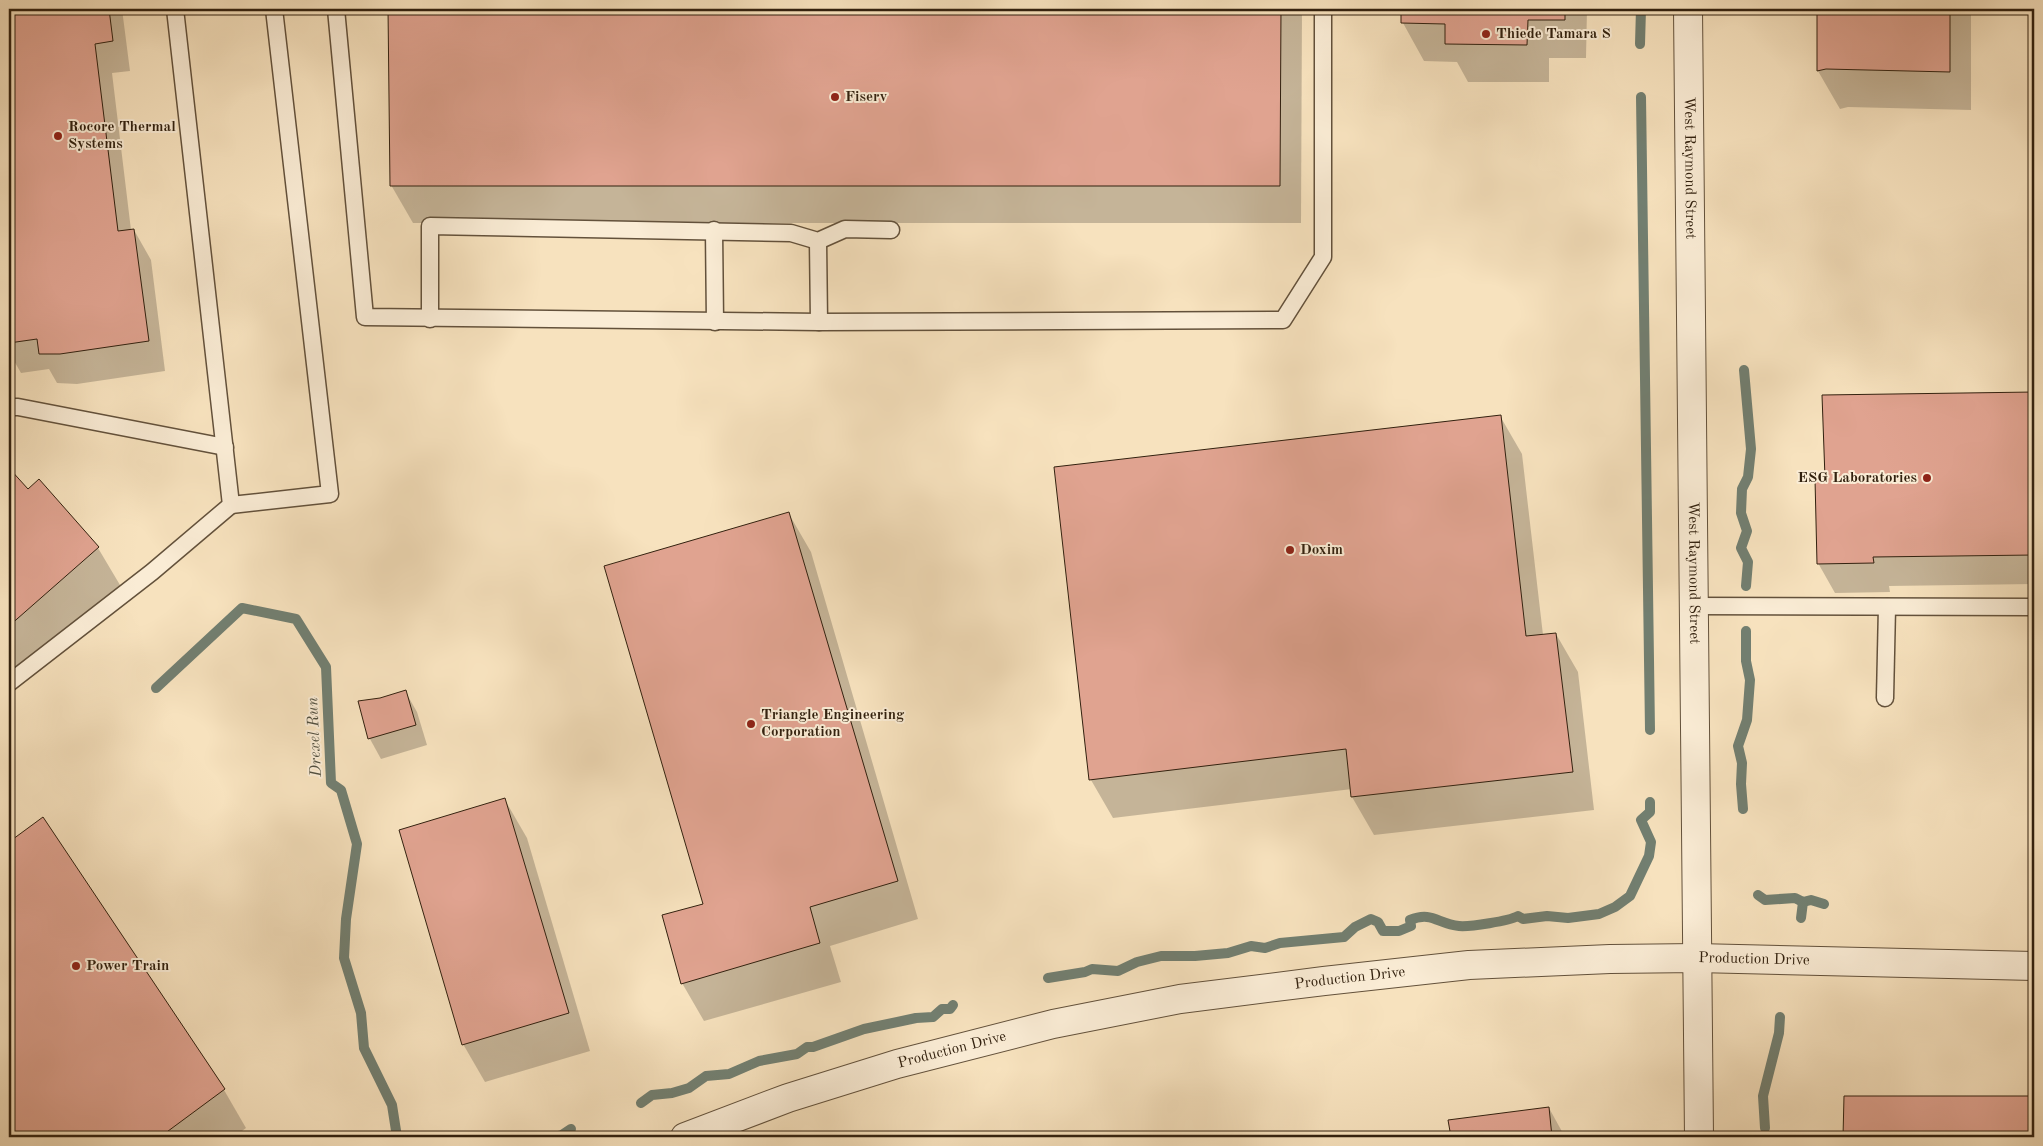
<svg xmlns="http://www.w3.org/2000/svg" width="2043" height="1146" viewBox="0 0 2043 1146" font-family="'Old Standard TT',serif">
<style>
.shadow{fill:#0003}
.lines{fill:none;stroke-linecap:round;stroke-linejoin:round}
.stream{stroke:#727f71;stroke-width:10}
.building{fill:#e0a390;stroke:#32210f}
.service-casing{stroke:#63513b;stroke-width:19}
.minor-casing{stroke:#63513b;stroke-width:30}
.service{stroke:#faecd5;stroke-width:16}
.minor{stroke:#faecd5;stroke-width:28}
.poi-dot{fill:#8f2418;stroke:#faecd5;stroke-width:2}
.labels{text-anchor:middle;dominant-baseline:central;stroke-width:4;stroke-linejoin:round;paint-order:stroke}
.poi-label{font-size:15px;font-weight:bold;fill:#32210f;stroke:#faecd5;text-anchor:start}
.street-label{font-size:15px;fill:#32210f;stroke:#faecd5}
.water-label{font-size:16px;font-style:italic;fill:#525040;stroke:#faecd5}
</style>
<rect width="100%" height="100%" fill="#f7e2be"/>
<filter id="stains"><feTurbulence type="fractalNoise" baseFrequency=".004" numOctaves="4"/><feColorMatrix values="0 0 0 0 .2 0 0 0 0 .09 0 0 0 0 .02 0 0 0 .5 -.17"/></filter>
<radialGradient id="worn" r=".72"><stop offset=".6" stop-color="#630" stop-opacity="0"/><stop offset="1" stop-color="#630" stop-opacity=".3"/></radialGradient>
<g class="shadow">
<path d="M9 9H122L130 71 112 73 131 230H134L151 260 165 371 77 384 57 383 49 369 21 373 9 352Z"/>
<path d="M389 9H1302L1301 223H413L391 185Z"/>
<path d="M1403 9H1587L1586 58H1549V82H1468L1457 62 1424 61 1403 23Z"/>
<path d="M1818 9H1971V110L1848 107 1840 109 1818 71Z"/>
<path d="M2034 394V584L1889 586 1890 592 1835 593 1818 563 1826 479 1823 396Z"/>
<path d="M1500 416 1522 454 1543 635 1556 634 1578 672 1594 810 1374 835 1352 797V789L1113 818 1091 780 1055 468Z"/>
<path d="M9 470 28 490 98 548 120 585 9 684Z"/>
<path d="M789 514 811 552 918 919 830 946 841 982 704 1021 682 983 704 905Z"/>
<path d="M405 691 417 712 427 745 381 759 370 739 380 699Z"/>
<path d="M505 800 527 838 590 1051 485 1082 463 1044Z"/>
<path d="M43 819 224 1090 246 1128 234 1137H9V844Z"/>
<path d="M1845 1097H2034V1137H1844Z"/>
<path d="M1549 1108 1565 1137H1452L1450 1121Z"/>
</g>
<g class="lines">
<g class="stream">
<path d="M1640 44 1641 9"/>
<path d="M1641 97 1650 730"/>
<path d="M1744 370 1751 449 1748 477 1742 489 1741 513 1747 531 1741 548 1748 562 1746 586"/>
<path d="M156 688 242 608 296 619 326 667 331 783 341 790 357 844 346 919 344 958 361 1013 364 1048 392 1105 397 1137"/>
<path d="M1743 809 1741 784 1742 763 1738 746 1747 720 1750 680 1746 661V631"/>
<path d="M1758 895 1765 900 1795 898 1803 902 1811 900 1824 904"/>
<path d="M1801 918 1803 902"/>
<path d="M1048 978 1085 972 1092 969 1118 971 1137 962 1161 956H1195L1228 953 1251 946 1265 948 1280 943 1344 937 1355 927 1371 919 1378 922 1383 931H1399L1411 926 1410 920C1432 911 1438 924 1459 926 1470 927 1509 921 1518 916L1523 919 1547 916 1568 918 1599 914 1615 907 1630 896 1649 856 1651 842 1641 820 1650 812V802"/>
<path d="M641 1103 652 1095 672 1093 689 1088 706 1076 729 1074 759 1061 797 1054 807 1047H813L864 1029 916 1018 933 1017 942 1009H950L953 1005"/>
<path d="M1765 1128 1763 1096 1779 1033 1780 1017"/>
<path d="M554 1137 562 1135 571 1129"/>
</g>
</g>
<g class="building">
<path d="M9 9H109L113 41 95 44 118 231 134 229 149 341 60 354H39L37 339 9 343Z"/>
<path d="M388 9H1281L1280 186H390Z"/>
<path d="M1401 9H1565V20H1528L1527 45 1445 44V24L1401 23Z"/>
<path d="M1817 9H1950V72L1826 69 1817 71Z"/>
<path d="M2034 392V555L1873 557 1874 563 1817 564 1815 479 1825 478 1822 395Z"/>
<path d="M1501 415 1526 636 1556 633 1573 772 1351 797 1346 749 1089 780 1054 467Z"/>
<path d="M9 468 28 489 39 479 99 547 9 626Z"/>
<path d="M789 512 898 881 810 907 820 943 681 984 662 915 703 904 604 566Z"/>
<path d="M406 690 416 725 368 739 358 701 380 698Z"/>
<path d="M505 798 569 1013 462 1045 399 830Z"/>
<path d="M43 817 225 1089 160 1137H9V842Z"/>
<path d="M1844 1096H2034V1137H1843Z"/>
<path d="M1549 1107 1552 1137H1451L1448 1120Z"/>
</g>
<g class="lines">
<g class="service-casing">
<g id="service">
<path d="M336 9 365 317 819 322 1283 320 1323 257V9"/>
<path d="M714 230 715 322"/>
<path d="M818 241 819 322"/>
<path d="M430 319V226L791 233 818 241 845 229 891 230"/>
<path d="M9 407H18L225 447"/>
<path d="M231 505 330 494 274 9"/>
<path d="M1693 606 2034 607"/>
<path d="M9 683 152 572 231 505 175 9"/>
<path d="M1885 698 1887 607"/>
</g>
</g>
<g class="minor-casing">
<g id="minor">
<path id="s1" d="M1688 9 1699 1137"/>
<path id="s2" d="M685 1137 788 1098 897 1064 1053 1024 1180 999 1324 981 1469 965 1610 959 1697 958 2034 966"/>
</g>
</g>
<use href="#service" class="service"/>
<use href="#minor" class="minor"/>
</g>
<g class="poi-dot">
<circle cx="1486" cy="34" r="5"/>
<circle cx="835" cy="97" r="5"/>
<circle cx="58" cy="136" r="5"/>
<circle cx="1927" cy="478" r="5"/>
<circle cx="1290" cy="550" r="5"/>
<circle cx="751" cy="724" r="5"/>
<circle cx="76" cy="966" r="5"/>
</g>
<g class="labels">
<g class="poi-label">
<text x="1496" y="34">Thiede Tamara S</text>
<text x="845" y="97">Fiserv</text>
<text x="68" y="127">Rocore Thermal<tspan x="68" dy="17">Systems</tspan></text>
<text x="1917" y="478" text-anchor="end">ESG Laboratories</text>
<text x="1300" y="550">Doxim</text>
<text x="761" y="715">Triangle Engineering<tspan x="761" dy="17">Corporation</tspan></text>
<text x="86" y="966">Power Train</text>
</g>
<g class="street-label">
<text stroke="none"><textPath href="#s1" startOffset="159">West Raymond Street</textPath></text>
<text stroke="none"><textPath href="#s1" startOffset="564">West Raymond Street</textPath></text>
<text stroke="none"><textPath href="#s2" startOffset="1091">Production Drive</textPath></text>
<text stroke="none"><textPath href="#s2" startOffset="686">Production Drive</textPath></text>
<text stroke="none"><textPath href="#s2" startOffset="281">Production Drive</textPath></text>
</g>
<g class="water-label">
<text transform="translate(315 737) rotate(-93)">Drexel Run</text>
</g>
</g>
<rect width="2043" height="1146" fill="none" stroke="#f7e2be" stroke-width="30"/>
<rect x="10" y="10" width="2023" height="1126" fill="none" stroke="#32210f" stroke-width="2.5"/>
<rect x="15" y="15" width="2013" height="1116" fill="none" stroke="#32210f"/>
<rect width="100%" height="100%" filter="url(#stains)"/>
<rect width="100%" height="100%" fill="url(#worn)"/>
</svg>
